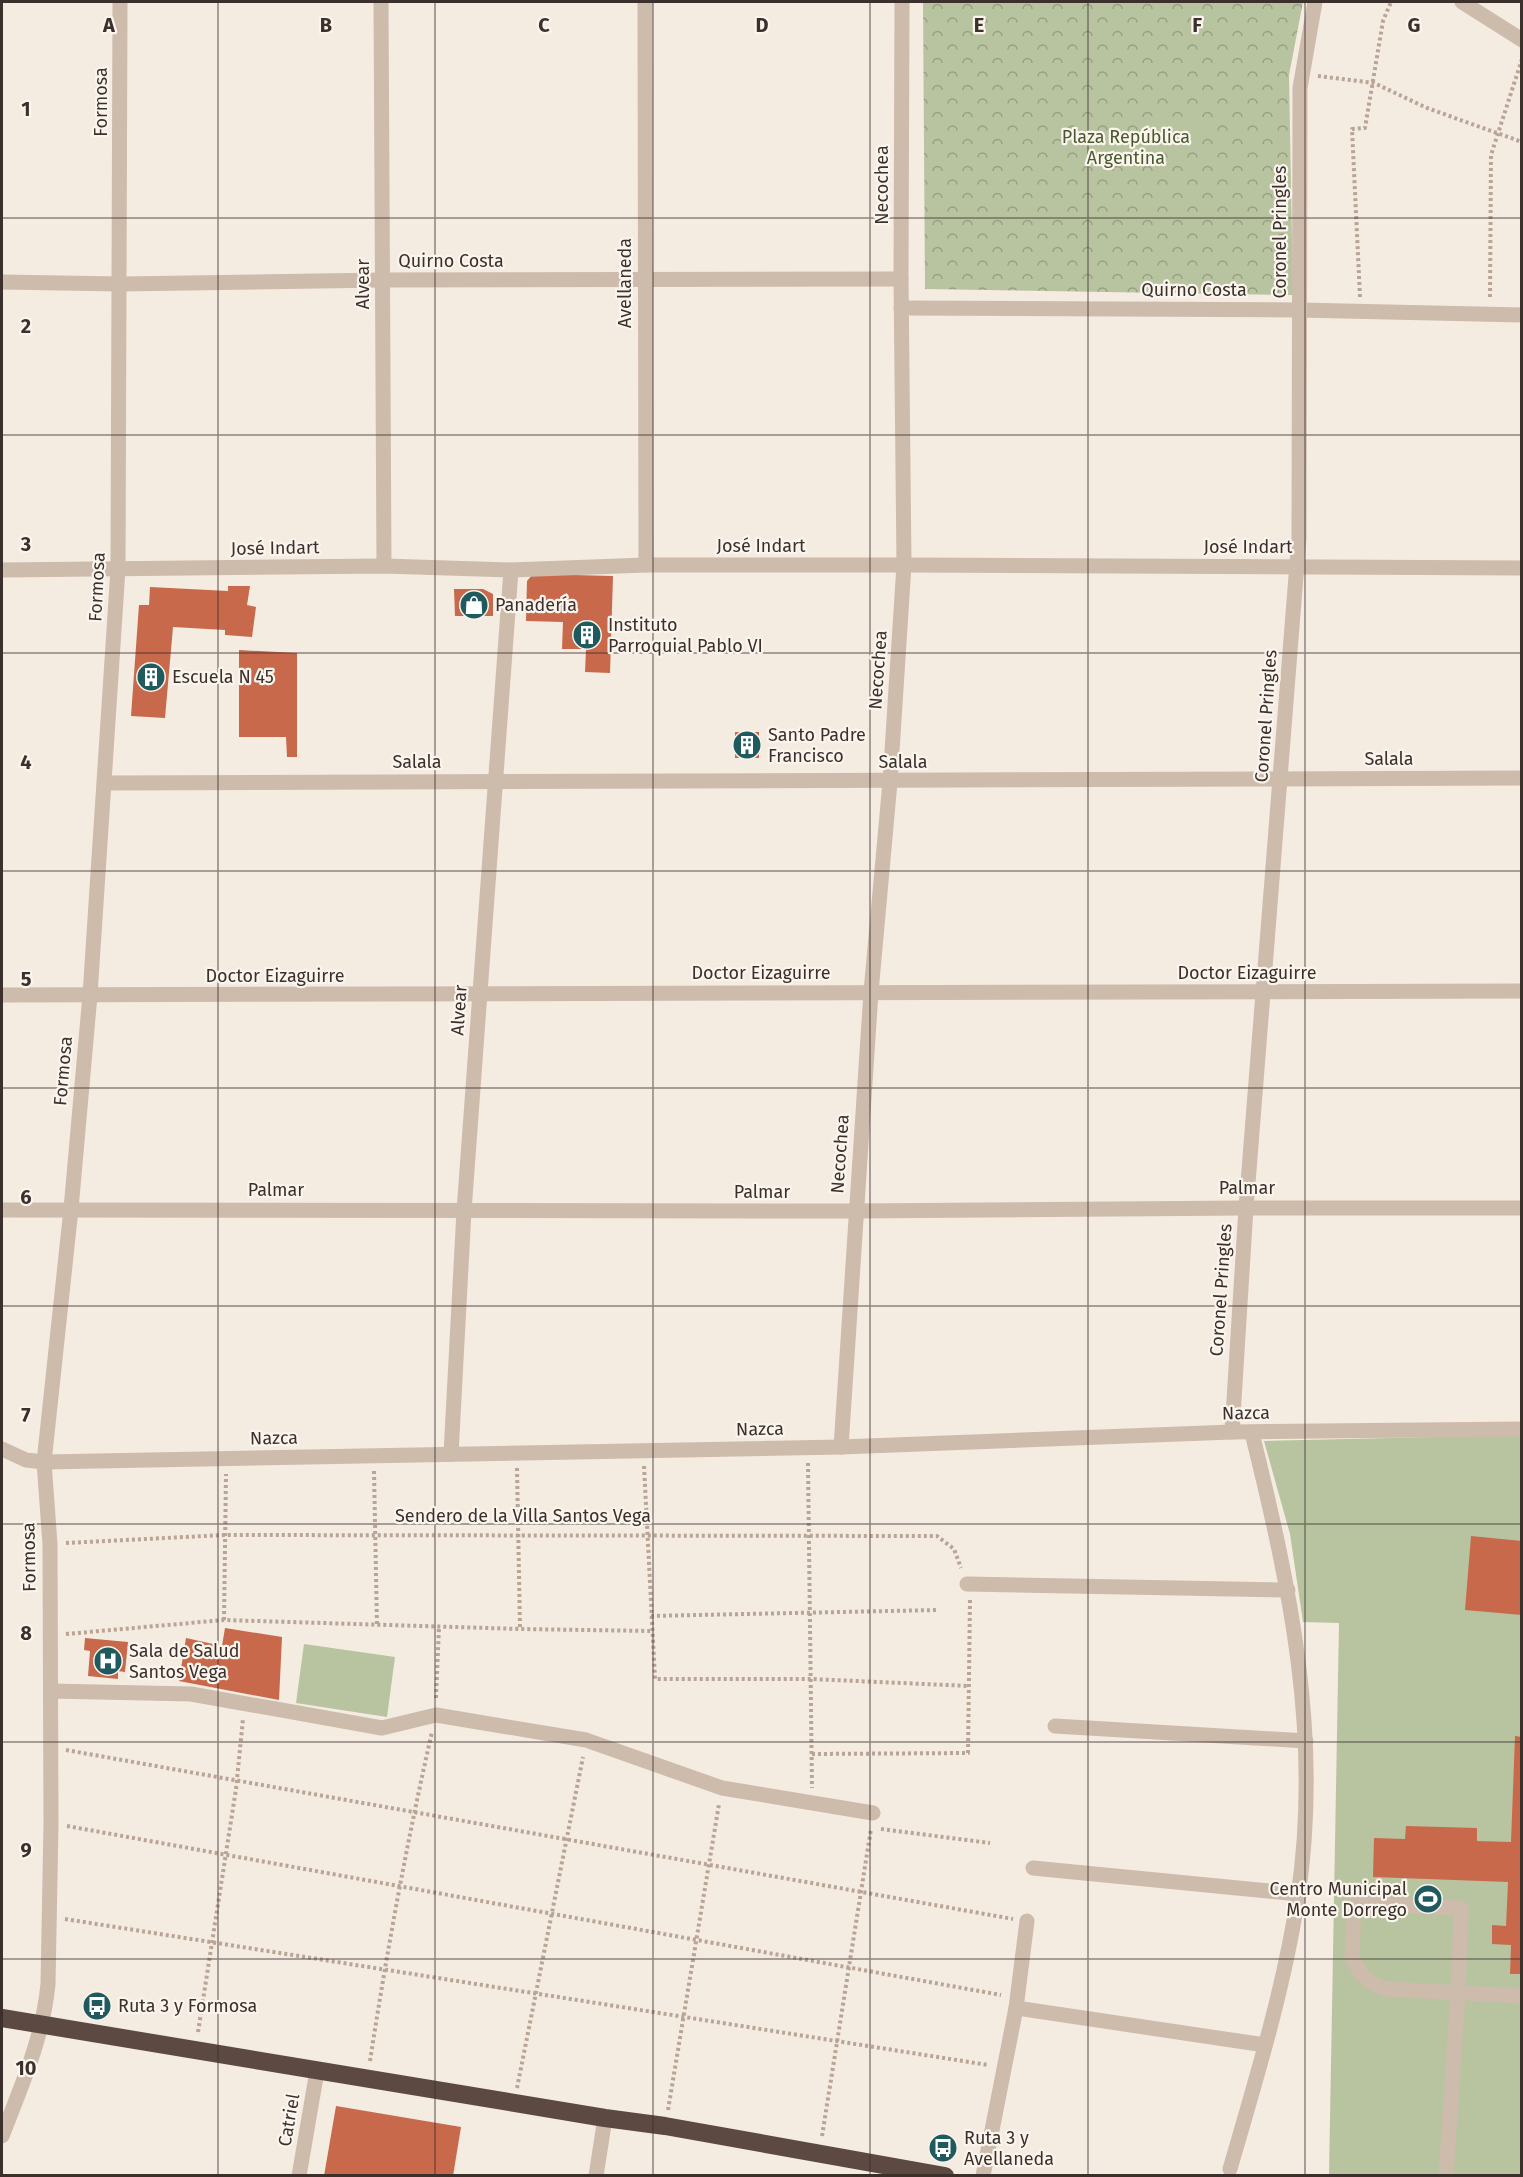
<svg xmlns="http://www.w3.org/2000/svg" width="1523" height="2177" viewBox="0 0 1523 2177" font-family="'Fira Sans',sans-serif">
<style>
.park{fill:url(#park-crowns)}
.garden{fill:#b8c4a0}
.building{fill:#c8694b}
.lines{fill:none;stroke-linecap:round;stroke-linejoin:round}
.path{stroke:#b9a596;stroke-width:4;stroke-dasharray:3 3;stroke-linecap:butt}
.minor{stroke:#cdbbac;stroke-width:15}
.highway{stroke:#5c4a42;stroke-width:18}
.grid{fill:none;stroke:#3b302b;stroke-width:1.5;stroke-opacity:0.55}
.labels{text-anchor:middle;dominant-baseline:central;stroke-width:4.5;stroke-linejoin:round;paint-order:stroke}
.street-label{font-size:18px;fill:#3b302b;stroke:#fbf5ee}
.park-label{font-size:18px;fill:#4a5a2e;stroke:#fbf5ee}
.poi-label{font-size:18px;fill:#3b302b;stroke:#fbf5ee;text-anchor:start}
.grid-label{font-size:20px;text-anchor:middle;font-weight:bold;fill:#3b302b;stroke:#fbf5ee;stroke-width:4.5;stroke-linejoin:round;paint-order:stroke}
</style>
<defs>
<pattern id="park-crowns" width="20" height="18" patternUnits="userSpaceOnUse" patternTransform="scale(1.5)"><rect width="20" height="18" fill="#b8c4a0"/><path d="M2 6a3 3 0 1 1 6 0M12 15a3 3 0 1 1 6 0" fill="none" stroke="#97a083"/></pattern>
</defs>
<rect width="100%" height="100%" fill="#f4ebe1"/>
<path class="park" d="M923 2H1303L1289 75 1293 295 925 289Z"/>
<g class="garden">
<path d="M1150 116 1202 117 1200 145H1146Z"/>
<path d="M1521 1435V2175H1329L1339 1623 1303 1622 1290 1534 1264 1441Z"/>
<path d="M304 1644 395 1657 387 1717 296 1703Z"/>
</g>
<g class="building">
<path d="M533 574 613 576 610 673 585 672 586 649H562L563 622 526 621 527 581Z"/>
<path d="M228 586H250L247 605 256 607 252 637 225 635V630L173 627 165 718 131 716 139 605H149L150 587 228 591Z"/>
<path d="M454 589H483L493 594V616H455Z"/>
<path d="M239 650 297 653V757H287L286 737H239Z"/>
<rect x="735" y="732" width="24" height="26"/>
<path d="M1471 1536 1522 1541V1615L1465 1610Z"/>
<path d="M225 1628 282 1637 279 1700 179 1681 186 1638 222 1646Z"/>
<path d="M85 1638 128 1642 125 1672 118 1671V1679L88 1676 90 1651 84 1650Z"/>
<path d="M1515 1736 1522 1737V1974H1510L1511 1945 1492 1944V1925L1506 1926 1508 1882 1373 1877 1374 1838 1405 1839 1406 1826 1477 1828V1841L1511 1842Z"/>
<path d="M336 2106 461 2127 453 2176H324Z"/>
</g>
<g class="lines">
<g class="path">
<path d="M1318 76 1374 83 1427 108 1522 142"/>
<path d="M1360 297 1352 129 1365 128 1383 21 1391 2"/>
<path d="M1490 297 1491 155 1522 59"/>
<path d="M808 1463 812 1788"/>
<path d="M644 1466 655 1679H811L969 1686"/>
<path d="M517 1468 520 1629"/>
<path d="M374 1471 377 1625"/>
<path d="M66 1543 225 1535 937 1536 954 1549 961 1568"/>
<path d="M651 1616 938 1610"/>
<path d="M224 1620 226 1474"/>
<path d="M66 1634 224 1620 520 1629 652 1631"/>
<path d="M436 1698 439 1627"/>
<path d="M66 1750 1013 1919"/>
<path d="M812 1754 968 1753 970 1599"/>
<path d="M67 1826 1001 1995"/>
<path d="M881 1829 990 1843"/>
<path d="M65 1919 988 2065"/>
<path d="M198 2032 236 1789 243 1719"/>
<path d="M370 2061C387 1951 407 1841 432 1732"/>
<path d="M517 2088 583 1757"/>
<path d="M668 2110 719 1804"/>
<path d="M822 2136 871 1829"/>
</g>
<g class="minor">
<path d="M381 2 384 566"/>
<path d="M645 2 646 565"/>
<path d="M1462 2 1522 40"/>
<path d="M2 282 120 284 383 280 901 279"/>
<path d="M901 308 1299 310 1522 315"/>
<path d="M2 570 384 566 511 570 646 565H904L1522 568"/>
<path d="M105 783 1522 778"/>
<path d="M2 995 1522 991"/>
<path d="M2 1210 856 1211 1246 1208H1522"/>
<path d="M1232 1432 1246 1208 1299 538 1300 108V88L1315 2"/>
<path d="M841 1447 871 992 890 782 904 565 901 279 902 2"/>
<path d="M2 1449 26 1460 44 1462 841 1447 1232 1432 1522 1429"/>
<path d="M451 1454 464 1211 511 570"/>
<path d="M967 1584 1288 1590"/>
<path d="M51 1691 191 1694 382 1728 436 1715 586 1740 722 1788 873 1813"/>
<path d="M1055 1726 1306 1741"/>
<path d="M1033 1868 1299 1894"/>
<path d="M1016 2008 1265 2045"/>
<path d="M2 2136C21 2087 43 2038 48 1984L51 1824 50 1544 44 1462 71 1209 90 995 118 569 120 2"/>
<path d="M1230 2169C1256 2079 1284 1989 1298 1896 1322 1736 1290 1587 1252 1433"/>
<path d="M299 2176 317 2071"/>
<path d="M596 2176 605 2118"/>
<path d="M983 2176 1016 2008 1027 1921"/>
<path d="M1446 2176 1458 1993 1461 1908 1354 1904 1352 1957 1362 1975 1372 1983 1386 1989 1522 1996"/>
</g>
<path class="highway" d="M2 2018 605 2118 665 2126 945 2176"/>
</g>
<path class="grid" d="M218 2V2176M435 2V2176M653 2V2176M870 2V2176M1088 2V2176M1305 2V2176M2 218H1522M2 435H1522M2 653H1522M2 871H1522M2 1088H1522M2 1306H1522M2 1524H1522M2 1742H1522M2 1959H1522"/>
<defs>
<g id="shop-disc" transform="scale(1.5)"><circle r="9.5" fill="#1f5a5e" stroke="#fbf5ee"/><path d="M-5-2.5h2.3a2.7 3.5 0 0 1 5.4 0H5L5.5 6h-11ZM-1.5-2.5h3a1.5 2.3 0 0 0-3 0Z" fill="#fff"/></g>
<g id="building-disc" transform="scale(1.5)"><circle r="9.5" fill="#1f5a5e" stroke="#fbf5ee"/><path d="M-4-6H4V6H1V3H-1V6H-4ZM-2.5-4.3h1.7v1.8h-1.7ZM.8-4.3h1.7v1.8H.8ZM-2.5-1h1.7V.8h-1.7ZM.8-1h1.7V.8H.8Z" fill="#fff"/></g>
<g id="hospital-disc" transform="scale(1.5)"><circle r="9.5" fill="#1f5a5e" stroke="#fbf5ee"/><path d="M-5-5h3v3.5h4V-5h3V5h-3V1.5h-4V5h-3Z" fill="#fff"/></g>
<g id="stadium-disc" transform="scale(1.5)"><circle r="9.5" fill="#1f5a5e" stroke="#fbf5ee"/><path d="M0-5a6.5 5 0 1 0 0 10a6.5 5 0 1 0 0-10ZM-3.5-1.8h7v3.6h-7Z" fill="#fff"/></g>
<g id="bus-disc" transform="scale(1.5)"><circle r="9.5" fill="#1f5a5e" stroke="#fbf5ee"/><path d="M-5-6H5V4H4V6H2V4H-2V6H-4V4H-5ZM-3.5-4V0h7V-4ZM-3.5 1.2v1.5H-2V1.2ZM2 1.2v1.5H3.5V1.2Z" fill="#fff"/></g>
</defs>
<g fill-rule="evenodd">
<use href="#shop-disc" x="474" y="605"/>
<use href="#building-disc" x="587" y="635"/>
<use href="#building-disc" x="151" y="677"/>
<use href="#building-disc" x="747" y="745"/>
<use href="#hospital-disc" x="108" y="1661"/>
<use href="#stadium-disc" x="1428" y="1899"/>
<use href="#bus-disc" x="97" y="2006"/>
<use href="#bus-disc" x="943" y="2148"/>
</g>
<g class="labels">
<g class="street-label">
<text transform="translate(101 102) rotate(-90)">Formosa</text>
<text transform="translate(882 185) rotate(-90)">Necochea</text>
<text transform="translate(1280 232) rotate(-90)">Coronel Pringles</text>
<text x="451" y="261">Quirno Costa</text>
<text transform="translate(625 283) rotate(-90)">Avellaneda</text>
<text transform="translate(363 284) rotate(-90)">Alvear</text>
<text x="1194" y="290">Quirno Costa</text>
<text x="761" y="546">José Indart</text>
<text x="1248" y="547">José Indart</text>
<text transform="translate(275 548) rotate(-1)">José Indart</text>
<text transform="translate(97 587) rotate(-87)">Formosa</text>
<text transform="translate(878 670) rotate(-86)">Necochea</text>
<text transform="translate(1266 716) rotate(-86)">Coronel Pringles</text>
<text x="1389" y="759">Salala</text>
<text x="417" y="762">Salala</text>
<text x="903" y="762">Salala</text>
<text x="761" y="973">Doctor Eizaguirre</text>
<text x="1247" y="973">Doctor Eizaguirre</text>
<text x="275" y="976">Doctor Eizaguirre</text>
<text transform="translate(459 1010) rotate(-86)">Alvear</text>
<text transform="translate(63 1071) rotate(-85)">Formosa</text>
<text transform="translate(840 1154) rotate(-86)">Necochea</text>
<text x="1247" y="1188">Palmar</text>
<text x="276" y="1190">Palmar</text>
<text x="762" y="1192">Palmar</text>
<text transform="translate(1221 1290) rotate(-86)">Coronel Pringles</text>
<text transform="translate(1246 1413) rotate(-1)">Nazca</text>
<text transform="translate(760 1429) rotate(-1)">Nazca</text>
<text transform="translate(274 1438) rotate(-1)">Nazca</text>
<text x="523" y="1516">Sendero de la Villa Santos Vega</text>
<text transform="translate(29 1557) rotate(-91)">Formosa</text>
<text transform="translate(289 2120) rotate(-80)">Catriel</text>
</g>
<g class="park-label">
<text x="1126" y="137">Plaza República<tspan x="1126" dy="21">Argentina</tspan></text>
</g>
<g class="poi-label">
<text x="495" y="605">Panadería</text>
<text x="608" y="625">Instituto<tspan x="608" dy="21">Parroquial Pablo VI</tspan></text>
<text x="172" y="677">Escuela N 45</text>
<text x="768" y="735">Santo Padre<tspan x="768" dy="21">Francisco</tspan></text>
<text x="129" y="1651">Sala de Salud<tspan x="129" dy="21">Santos Vega</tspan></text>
<text x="1407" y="1889" text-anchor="end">Centro Municipal<tspan x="1407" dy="21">Monte Dorrego</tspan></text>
<text x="118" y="2006">Ruta 3 y Formosa</text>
<text x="964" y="2138">Ruta 3 y<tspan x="964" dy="21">Avellaneda</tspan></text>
</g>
</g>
<g class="grid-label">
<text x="109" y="32">A</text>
<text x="326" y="32">B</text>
<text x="544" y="32">C</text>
<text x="762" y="32">D</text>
<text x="979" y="32">E</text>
<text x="1197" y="32">F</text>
<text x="1414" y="32">G</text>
<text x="26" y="116">1</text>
<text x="26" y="333">2</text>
<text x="26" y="551">3</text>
<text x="26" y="769">4</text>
<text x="26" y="986">5</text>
<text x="26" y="1204">6</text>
<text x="26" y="1422">7</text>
<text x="26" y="1640">8</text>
<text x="26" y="1857">9</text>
<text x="26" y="2075">10</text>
</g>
<rect width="1523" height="2177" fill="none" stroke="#3b302b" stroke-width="6"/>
</svg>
